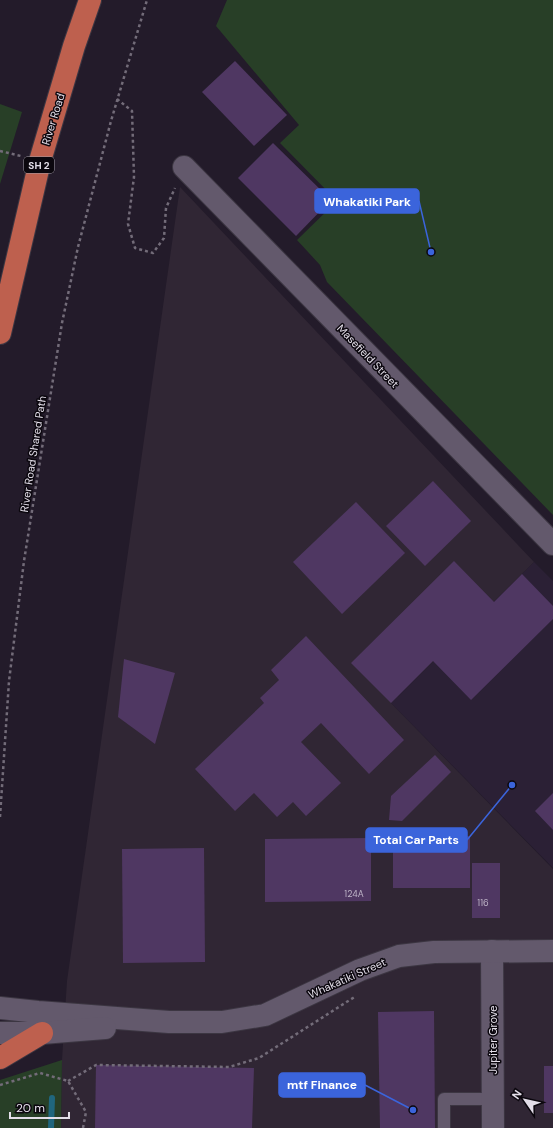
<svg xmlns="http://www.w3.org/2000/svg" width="553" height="1128" viewBox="0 0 553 1128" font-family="'DM Sans',sans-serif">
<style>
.built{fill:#2b2035}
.industrial{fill:#302634}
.green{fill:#283f27}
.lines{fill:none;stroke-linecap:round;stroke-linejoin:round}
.stream{stroke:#20667e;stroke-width:6}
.building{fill:#4f3762}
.service-casing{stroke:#3c3642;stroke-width:14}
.minor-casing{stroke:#3c3642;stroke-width:24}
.tertiary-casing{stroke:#3c3642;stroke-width:24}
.trunk-casing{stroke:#3c3642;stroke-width:24}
.path{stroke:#736c79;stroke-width:2.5;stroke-dasharray:3 3;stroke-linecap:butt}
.service{stroke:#63596c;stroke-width:12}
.minor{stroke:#63596c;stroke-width:22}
.tertiary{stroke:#63596c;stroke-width:22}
.trunk{stroke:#be604e;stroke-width:22}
.labels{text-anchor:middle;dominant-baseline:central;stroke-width:3;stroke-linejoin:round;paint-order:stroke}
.number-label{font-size:9px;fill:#beb4c7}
.shield{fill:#0b070e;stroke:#a29ea7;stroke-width:1}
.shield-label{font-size:10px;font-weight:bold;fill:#e3dee9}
.street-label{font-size:11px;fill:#e3dee9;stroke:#0b070e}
.leader{fill:none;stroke:#3b64db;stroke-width:1.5}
.callout-dot{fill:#3b64db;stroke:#0b070e;stroke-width:1.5}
.callout{fill:#3b64db;stroke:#3b64db;stroke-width:1.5}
.callout-label{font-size:12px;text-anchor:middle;font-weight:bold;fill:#fff}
</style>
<rect width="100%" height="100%" fill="#231b2a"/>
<path class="built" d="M534 562 553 581V868L391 703Z"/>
<path class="industrial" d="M180 187 534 562 391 703 553 869V1128H61L62 1060 67 981Z"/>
<g class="green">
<path d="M227 0H553V515L327 282 320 265 297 240 337 201 280 143 299 125 216 26Z"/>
<path d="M0 104 22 112 0 184Z"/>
<path d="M62 1060 61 1128H0V1080Z"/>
</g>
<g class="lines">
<path class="stream" d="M51 1128 52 1098"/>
</g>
<g class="building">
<path d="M235 61 287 115 254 146 202 92Z"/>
<path d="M273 143 331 200 296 236 238 178Z"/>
<path d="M433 481 471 521 425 566 386 526Z"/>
<path d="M356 502 405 553 342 614 293 562Z"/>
<path d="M454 561 494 602 522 574 553 606V619L471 700 433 661 391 703 351 663Z"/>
<path d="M306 636 404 740 369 774 321 723 301 742 341 783 306 816 293 802 277 817 254 793 235 811 195 769 264 703 260 698 279 680 271 670Z"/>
<path d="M124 659 175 673 155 744 118 717Z"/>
<path d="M435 755 451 772 402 821 389 820 391 796Z"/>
<path d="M553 793V830L535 811Z"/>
<path d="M470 836V888H393V843H418L417 837Z"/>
<path d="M371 838V901L265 902V839Z"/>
<path d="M204 848 205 962 123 963 122 849Z"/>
<rect x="472" y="863" width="28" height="55"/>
<path d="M434 1011 435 1128H380L378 1012Z"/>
<path d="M96 1065 254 1068 252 1128H95Z"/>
<rect x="544" y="1066" width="9" height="47"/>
</g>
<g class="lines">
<g class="service-casing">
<path id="service" d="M444 1128V1099H493"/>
</g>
<g class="minor-casing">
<g id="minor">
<path d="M184 167 553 544"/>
<path d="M492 951 493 1128"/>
</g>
</g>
<g class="tertiary-casing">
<g id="tertiary">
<path d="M0 1008 38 1012 169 1022H222L265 1015 360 970 399 956 434 952 553 951"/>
<path d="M0 1033H42L105 1028"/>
</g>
</g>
<g class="trunk-casing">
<g id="trunk">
<path d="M0 333 40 161 74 46 90 0"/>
<path d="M0 1058 42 1033"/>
</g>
</g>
<g class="path">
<path d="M117 99 132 111 134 177 128 224 135 248 153 253 164 238 166 208 175 188"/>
<path d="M0 151 21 156"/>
<path d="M0 817 9 681 24 561 62 323 78 247 111 121 147 0"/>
<path d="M68 1081 96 1065 229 1067 259 1058 356 996"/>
<path d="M0 1085 40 1073 68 1081 86 1112 83 1128"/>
</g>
<use href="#service" class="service"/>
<use href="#minor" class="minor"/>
<use href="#tertiary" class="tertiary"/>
<use href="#trunk" class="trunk"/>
</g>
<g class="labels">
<g class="number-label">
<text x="354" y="894">124A</text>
<text x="483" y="903">116</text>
</g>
<rect class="shield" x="24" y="157" width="30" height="16" rx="3"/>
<g class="shield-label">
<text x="39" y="165">SH 2</text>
</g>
<g class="street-label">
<text transform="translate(53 119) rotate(-73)">River Road</text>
<text transform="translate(368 356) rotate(46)">Masefield Street</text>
<text transform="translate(33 454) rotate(-81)">River Road Shared Path</text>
<text transform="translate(347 978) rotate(-24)">Whakatiki Street</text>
<text transform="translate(493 1040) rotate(-90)">Jupiter Grove</text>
</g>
</g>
<path class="leader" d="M431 252L419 201M512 785L467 840M413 1110L365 1085"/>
<g class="callout-dot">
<circle cx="431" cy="252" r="4"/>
<circle cx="512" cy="785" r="4"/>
<circle cx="413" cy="1110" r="4"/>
</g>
<g class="callout">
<rect x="315" y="189" width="104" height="24" rx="4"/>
<rect x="366" y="828" width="101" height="24" rx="4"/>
<rect x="279" y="1073" width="86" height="24" rx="4"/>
</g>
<g class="callout-label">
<text x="367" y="206">Whakatiki Park</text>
<text x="416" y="844">Total Car Parts</text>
<text x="322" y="1089">mtf Finance</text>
</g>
<g transform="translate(525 1100) rotate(304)" stroke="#0b070e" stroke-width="3" paint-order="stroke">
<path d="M0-3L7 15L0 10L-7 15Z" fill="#e3dee9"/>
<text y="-6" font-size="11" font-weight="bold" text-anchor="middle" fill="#e3dee9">N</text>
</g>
<path d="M10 1112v6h59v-6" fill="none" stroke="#e3dee9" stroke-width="2"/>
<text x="16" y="1112" font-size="12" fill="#e3dee9" stroke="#0b070e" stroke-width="3" paint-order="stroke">20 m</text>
</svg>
